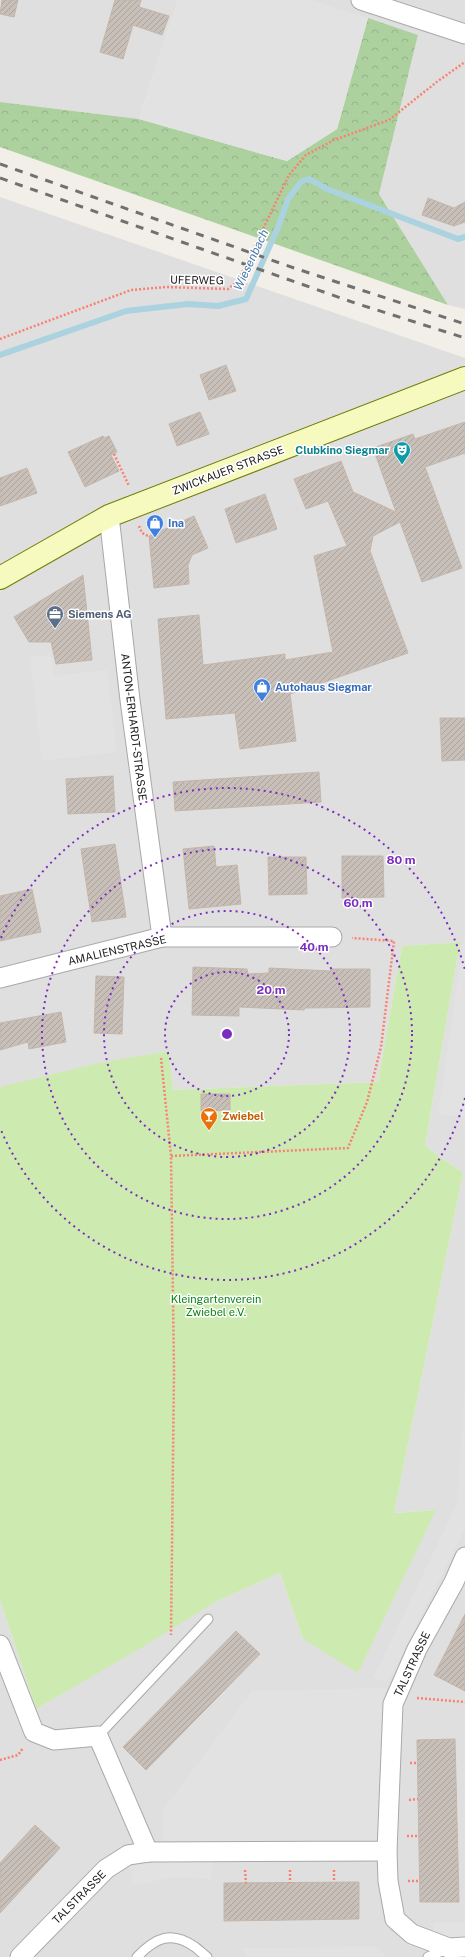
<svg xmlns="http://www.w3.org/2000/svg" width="465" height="1957" viewBox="0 0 465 1957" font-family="'Public Sans',sans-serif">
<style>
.residential{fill:#e0dfdf}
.forest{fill:url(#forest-crowns)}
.garden{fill:#cdebb0}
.parking{fill:#e2e2e2}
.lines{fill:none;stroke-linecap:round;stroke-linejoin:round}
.stream{stroke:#aad3df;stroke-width:6}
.building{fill:url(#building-hatch);stroke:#c4b6ab}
.lane-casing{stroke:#a9a9a9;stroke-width:11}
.street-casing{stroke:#a9a9a9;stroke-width:21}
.secondary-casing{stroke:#707d05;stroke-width:24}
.path{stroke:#fa8072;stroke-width:2.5;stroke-dasharray:2 2;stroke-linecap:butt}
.lane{stroke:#fff;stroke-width:9}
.street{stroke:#fff;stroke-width:19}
.secondary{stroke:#f7fabf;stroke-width:22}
.rail{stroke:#707070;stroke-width:3;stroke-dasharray:8 8;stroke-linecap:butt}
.ring{fill:none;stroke:#7b2cbf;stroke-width:2;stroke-dasharray:2 4}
.labels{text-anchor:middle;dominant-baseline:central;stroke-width:3;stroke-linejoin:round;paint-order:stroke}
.street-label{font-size:11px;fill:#222;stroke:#fff}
.culture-label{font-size:11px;font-weight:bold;fill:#0d838f;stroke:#fff;text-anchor:end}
.shop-label{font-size:11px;font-weight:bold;fill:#366cbe;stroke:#fff;text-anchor:start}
.service-label{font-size:11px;font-weight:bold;fill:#4e5e75;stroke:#fff;text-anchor:start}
.food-label{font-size:11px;font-weight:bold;fill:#c56008;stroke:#fff;text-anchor:start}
.park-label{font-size:11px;fill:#0c8416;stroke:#fff}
.water-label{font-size:12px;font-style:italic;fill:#4a7aab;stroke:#fff}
.centre{fill:#7b2cbf;stroke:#fff;stroke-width:2}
.ring-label{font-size:12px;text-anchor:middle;font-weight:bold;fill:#7b2cbf;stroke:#fff;stroke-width:3;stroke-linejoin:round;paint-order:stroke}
</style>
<defs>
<pattern id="forest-crowns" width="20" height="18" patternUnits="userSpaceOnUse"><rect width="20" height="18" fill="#add19e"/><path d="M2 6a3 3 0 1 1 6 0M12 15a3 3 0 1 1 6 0" fill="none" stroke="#95b388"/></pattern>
<pattern id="building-hatch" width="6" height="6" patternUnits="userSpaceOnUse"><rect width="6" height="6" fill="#c7bfb8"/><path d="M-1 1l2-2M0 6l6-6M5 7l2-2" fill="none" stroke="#aba49e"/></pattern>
</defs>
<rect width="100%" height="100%" fill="#f2efe9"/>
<g class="residential">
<path d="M0 0H178L139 119 0 102Z"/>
<path d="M308 0H465V309L448 305 379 194 418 35Z"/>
<path d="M0 197 465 358V372L0 568Z"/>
<path d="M465 386V1957H0V1600L36 1709 217 1601 280 1573 303 1639 435 1510 394 1513 463 1173 425 1146 460 942 402 946 378 1082 173 1090 169 1051 0 1088V587L104 526Z"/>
</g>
<path class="forest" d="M368 18 418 35 379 194 448 305 0 147V102L139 119 287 161 337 129Z"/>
<path class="garden" d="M460 942 425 1146 463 1173 394 1513 436 1510 358 1673 303 1639 280 1573 217 1601 141 1648 36 1709 0 1600V1087L103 1062 169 1051 173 1090 378 1082 402 946Z"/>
<g class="parking">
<path d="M178 0H308L368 18 337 129 287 161 139 119Z"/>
<path d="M51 655 54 676 107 670 117 752 42 761 30 657Z"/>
<path d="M465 930V1118L438 1114Z"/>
<path d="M465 1382V1529L388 1682 373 1678 457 1503Z"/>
<path d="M386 1688 378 1844 163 1848 162 1811 252 1691Z"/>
<path d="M159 1861 213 1862 210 1879 173 1877 133 1886 130 1866Z"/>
<path d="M465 1922V1939L434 1936 433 1923Z"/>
<path d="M377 1947 386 1957H248L241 1948Z"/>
</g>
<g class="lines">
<path class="stream" d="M0 355 126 311 188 304 218 306 246 299 279 225 288 199 301 182 309 179 327 189 458 239 465 237"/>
</g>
<g class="building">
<path d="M2 0H18L14 17 0 14Z"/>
<path d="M115 0H141L139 7 169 16 162 35 133 25 123 59 100 52Z"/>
<path d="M428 198 454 208 465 202V222L454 226 422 215Z"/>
<path d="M226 365 236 391 209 400 200 375Z"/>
<path d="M200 412 209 434 177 446 169 424Z"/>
<path d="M465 422V453L425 467 462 568 422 582 400 522 373 536 370 551 408 653 290 694 296 741 240 749 235 713 166 719 158 619 199 615 203 665 285 654V660L333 652 314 556 347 546 328 501 306 509 294 479 341 461 353 492 396 512 373 448 413 434 415 439Z"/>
<path d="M103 436 104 438 109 436 117 452 111 455 119 471 85 487 68 452Z"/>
<path d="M27 468 37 493 0 506V478Z"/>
<path d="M265 494 277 529 236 543 225 509Z"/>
<path d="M194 516 208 548 192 555 188 565 189 584 154 588 149 536Z"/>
<path d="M83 575 92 660 56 664 51 642H29L14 617Z"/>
<path d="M440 718H465V760L442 761Z"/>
<path d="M319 772 321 802 175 811 173 782Z"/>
<path d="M113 776 115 812 68 814 66 779Z"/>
<path d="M115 844 126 917 92 922 81 849Z"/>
<path d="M214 846 216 867 237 865 241 904 189 909 183 849Z"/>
<path d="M342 856H383L384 897 342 898Z"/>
<path d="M268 857H306L307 894 269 895Z"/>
<path d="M32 889 41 932 0 941V896Z"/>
<path d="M193 967 247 969 248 974 269 973V968L331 971V969H370V1007L305 1008 304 1010 239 1007V1016L192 1015Z"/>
<path d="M96 976 124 977 122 1034 94 1033Z"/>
<path d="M61 1012 66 1042 29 1049 28 1042 0 1050V1023Z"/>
<path d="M201 1094H230V1110L201 1111Z"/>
<path d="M465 1614V1691L434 1675Z"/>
<path d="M236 1631 260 1654 146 1770 123 1747Z"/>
<path d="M455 1739 459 1902H420L417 1740Z"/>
<path d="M35 1825 60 1848 0 1913V1863Z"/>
<path d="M359 1882V1919L224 1921V1883Z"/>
</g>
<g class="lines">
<g class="lane-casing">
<g id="lane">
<path d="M98 1736 208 1619"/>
<path d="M137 1957C155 1938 171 1930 195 1947 199 1950 203 1954 207 1957"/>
<path d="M428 1957 447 1949"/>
</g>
</g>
<g class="street-casing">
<g id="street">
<path d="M361 0 465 34"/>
<path d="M109 516 130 700 162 937"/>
<path d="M0 978 162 937H332"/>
<path d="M0 1645 34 1732 54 1740 98 1736 148 1852"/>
<path d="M387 1851 388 1881 395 1919 412 1934 449 1948 465 1947"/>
<path d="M20 1957 106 1869 128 1855 148 1852 387 1851 393 1704 417 1649 454 1582 465 1557"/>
</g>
</g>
<g class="secondary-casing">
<path id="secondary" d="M0 578 109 516 465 378"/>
</g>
<g class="path">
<path d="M0 339 131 290 166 287 228 289 238 281 289 175 306 155 334 140 389 120 438 81 465 62"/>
<path d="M114 454 129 486"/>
<path d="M139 526 142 533 150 537"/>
<path d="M161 1058 171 1156 174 1371 171 1635"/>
<path d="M171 1156 348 1148 367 1102 381 1047 394 941 352 938"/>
<path d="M417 1698 465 1702"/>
<path d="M0 1760 18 1755 23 1748"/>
<path d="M410 1763H417"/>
<path d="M409 1800 418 1799"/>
<path d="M407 1836H419"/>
<path d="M245 1870 246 1883"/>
<path d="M290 1870V1883"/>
<path d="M334 1870V1882"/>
<path d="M408 1881H420"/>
</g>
<use href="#lane" class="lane"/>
<use href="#street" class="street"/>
<use href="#secondary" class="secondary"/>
<g class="rail">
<path d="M0 164 294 268 465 324"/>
<path d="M0 178 355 303 465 338"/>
</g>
</g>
<g class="ring">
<circle cx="227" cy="1034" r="62"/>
<circle cx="227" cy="1034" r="123"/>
<circle cx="227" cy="1034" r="185"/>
<path d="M465 1098A246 246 0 0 1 1 1130M1 938A246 246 0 0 1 465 970"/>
</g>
<defs>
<g id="theatre-pin" transform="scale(0.9)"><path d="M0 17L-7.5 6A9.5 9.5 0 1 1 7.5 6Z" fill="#0f9aa8" stroke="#fff"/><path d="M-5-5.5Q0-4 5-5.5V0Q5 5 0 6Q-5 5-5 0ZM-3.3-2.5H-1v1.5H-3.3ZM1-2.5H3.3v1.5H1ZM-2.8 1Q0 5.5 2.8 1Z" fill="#fff"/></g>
<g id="shop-pin" transform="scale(0.9)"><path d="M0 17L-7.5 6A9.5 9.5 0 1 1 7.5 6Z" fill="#3f7fe0" stroke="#fff"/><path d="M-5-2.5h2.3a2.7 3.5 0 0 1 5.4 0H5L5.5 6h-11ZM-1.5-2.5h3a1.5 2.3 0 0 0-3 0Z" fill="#fff"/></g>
<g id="office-pin" transform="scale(0.9)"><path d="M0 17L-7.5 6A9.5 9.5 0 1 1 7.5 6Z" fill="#5c6f8a" stroke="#fff"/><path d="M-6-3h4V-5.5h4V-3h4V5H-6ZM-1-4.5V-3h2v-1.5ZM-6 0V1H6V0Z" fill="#fff"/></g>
<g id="bar-pin" transform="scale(0.9)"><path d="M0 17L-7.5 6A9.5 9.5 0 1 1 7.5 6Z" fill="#e8710a" stroke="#fff"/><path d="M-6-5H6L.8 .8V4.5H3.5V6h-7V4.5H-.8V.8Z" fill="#fff"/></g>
</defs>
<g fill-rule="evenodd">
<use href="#theatre-pin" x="402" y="450"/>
<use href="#shop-pin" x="155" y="523"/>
<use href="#office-pin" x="55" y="614"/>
<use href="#shop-pin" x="262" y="687"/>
<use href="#bar-pin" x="209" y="1116"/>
</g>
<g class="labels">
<g class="street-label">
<text transform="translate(197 280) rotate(1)">UFERWEG</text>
<text transform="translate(228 470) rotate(-21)">ZWICKAUER STRASSE</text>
<text transform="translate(134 727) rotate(83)">ANTON-ERHARDT-STRASSE</text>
<text transform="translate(117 950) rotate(-13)">AMALIENSTRASSE</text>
<text transform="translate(412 1664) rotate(-65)">TALSTRASSE</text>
<text transform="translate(79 1897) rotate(-45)">TALSTRASSE</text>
</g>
<g class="culture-label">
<text x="389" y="450">Clubkino Siegmar</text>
</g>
<g class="shop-label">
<text x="168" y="523">Ina</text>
<text x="275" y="687">Autohaus Siegmar</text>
</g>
<g class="service-label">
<text x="68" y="614">Siemens AG</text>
</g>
<g class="food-label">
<text x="222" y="1116">Zwiebel</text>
</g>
<g class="park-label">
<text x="216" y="1299">Kleingartenverein<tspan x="216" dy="13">Zwiebel e.V.</tspan></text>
</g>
<g class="water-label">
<text transform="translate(251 260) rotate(-65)">Wiesenbach</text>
</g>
</g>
<circle cx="227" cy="1034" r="6" class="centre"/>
<g class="ring-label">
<text x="401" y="864">80 m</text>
<text x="358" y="907">60 m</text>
<text x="314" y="951">40 m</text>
<text x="271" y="994">20 m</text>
</g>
</svg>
